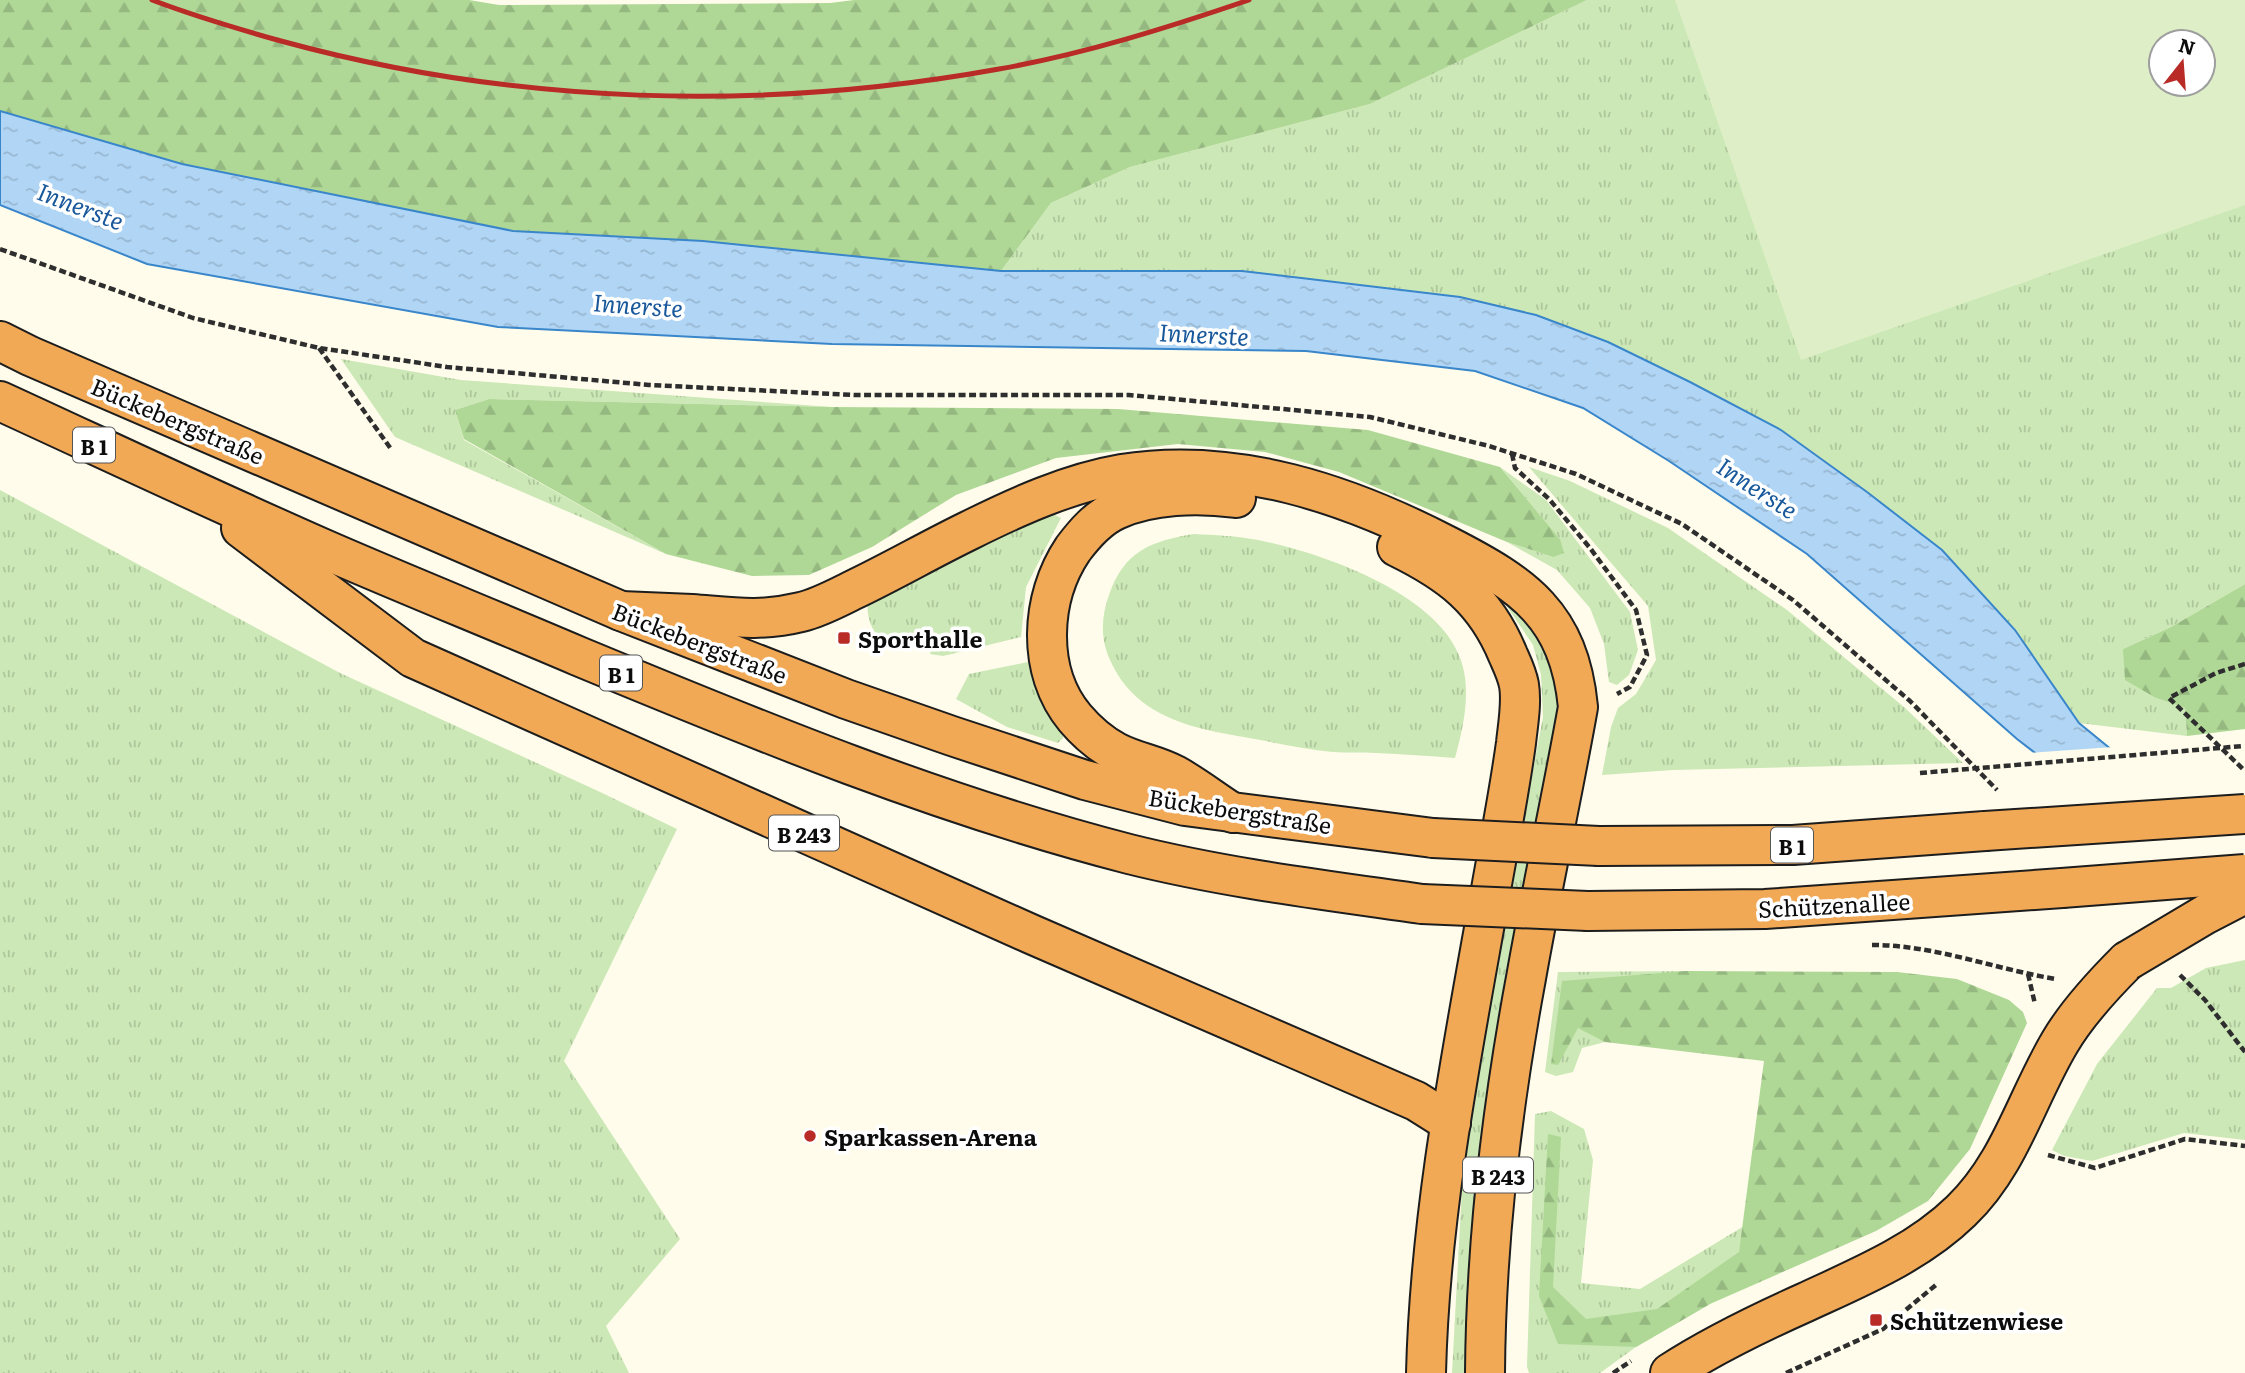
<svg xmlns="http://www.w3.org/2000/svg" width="2245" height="1373" viewBox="0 0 2245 1373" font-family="Literata,serif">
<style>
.grass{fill:url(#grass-tufts);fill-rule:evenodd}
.forest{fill:url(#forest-firs)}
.pitch{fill:#deefc8;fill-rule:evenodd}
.water{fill:url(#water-ripples);stroke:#3986ca;stroke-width:2}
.pier{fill:#fffceb}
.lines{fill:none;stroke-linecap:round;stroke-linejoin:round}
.highway-casing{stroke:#1d1d1d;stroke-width:42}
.path{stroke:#2e2e2e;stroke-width:4.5;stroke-dasharray:7 3.5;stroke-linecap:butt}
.highway{stroke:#f2a956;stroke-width:38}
.rail{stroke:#b92b27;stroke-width:5}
.highway-bridge-casing{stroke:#1d1d1d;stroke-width:42;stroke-linecap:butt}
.path-bridge{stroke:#2e2e2e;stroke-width:4.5;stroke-dasharray:7 3.5;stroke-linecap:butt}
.highway-bridge{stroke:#f2a956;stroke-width:38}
.poi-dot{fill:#b92b27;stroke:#fff;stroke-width:2.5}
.labels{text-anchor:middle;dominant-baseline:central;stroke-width:7;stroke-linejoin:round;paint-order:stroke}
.shield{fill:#fff;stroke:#555;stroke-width:2}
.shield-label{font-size:21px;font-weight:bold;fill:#0c0c0c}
.street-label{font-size:23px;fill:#0c0c0c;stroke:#fff}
.poi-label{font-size:23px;font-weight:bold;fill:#0c0c0c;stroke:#fff;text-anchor:start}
.water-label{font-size:24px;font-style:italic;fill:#18589b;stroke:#fff}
</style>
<defs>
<pattern id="grass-tufts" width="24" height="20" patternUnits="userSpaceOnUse" patternTransform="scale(1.75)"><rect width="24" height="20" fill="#cce8b6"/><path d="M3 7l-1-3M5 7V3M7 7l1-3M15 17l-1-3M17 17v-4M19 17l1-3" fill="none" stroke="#aec69b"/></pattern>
<pattern id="forest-firs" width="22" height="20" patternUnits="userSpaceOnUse" patternTransform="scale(1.75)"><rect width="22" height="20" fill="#afd896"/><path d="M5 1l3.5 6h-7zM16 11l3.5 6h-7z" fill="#95b880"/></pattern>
<pattern id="water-ripples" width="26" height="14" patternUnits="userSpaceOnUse" patternTransform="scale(1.75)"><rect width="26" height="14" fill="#b1d6f5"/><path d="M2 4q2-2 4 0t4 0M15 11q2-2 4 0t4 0" fill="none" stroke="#97b6d1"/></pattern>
</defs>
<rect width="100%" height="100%" fill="#fffceb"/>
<g class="grass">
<path d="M1587 0H2245V584L2171 627 2123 649 2156 698 2185 708 2187 736 2079 723 2015 630 1942 550 1867 492 1781 430 1690 382 1608 342 1536 315 1460 297 1242 271H1001L1051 203 1130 167 1370 104ZM2161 42H2203V84H2161Z"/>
<path d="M341 359 461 380 832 407 489 399 455 410 464 440 666 554 395 437Z"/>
<path d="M1500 467 1546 500 1630 612 1638 650 1629 675 1617 685 1609 682 1604 644 1590 608 1557 570 1507 542 1553 557 1560 539Z"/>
<path d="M1529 467 1570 481 1668 528 1787 610 1904 707 1963 763 1673 770 1602 775 1611 727 1618 708 1636 694 1656 660 1648 606Z"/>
<path d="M0 490 340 673 598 791 677 829 564 1061 680 1239 606 1326 629 1373H0Z"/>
<path d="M1049 512 1061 518 1026 587 1021 637 943 656 930 654 933 643 900 633 896 643C891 641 884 639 879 636 871 631 866 612 868 604L968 549Z"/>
<path d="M1194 534C1215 535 1237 536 1258 540 1319 552 1431 591 1458 653 1473 685 1464 725 1455 758 1429 756 1402 754 1376 753 1361 752 1347 753 1333 752 1305 749 1277 743 1249 738 1215 732 1177 726 1148 706 1132 695 1119 680 1111 662 1100 640 1101 617 1109 595 1124 551 1151 541 1194 534Z"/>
<path d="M1500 596 1527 612 1555 669 1562 720 1470 1373H1452L1462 1189 1478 1061 1543 717 1541 675 1533 645Z"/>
<path d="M1028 662 1042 702 1063 734V738L1058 743 1007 727 956 699 969 674Z"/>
<path d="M2245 960V1140L2184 1133 2092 1161 2064 1156 2052 1150 2097 1064 2157 988H2171L2206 968Z"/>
<path d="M1686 971 1605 1042 1582 1048 1573 1072 1556 1076 1545 1072 1558 972Z"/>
<path d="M1551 1111 1584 1129 1593 1160 1581 1283 1640 1289 1744 1226 1739 1252 1710 1304 1636 1347 1600 1373H1529L1527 1367 1535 1114Z"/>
</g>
<g class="forest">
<path d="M0 0H469L499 5 830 3 854 0H1587L1370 104 1130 167 1051 203 1001 271 703 241 513 231 182 164 0 111Z"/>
<path d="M489 399 832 407 1118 409 1368 430 1500 467 1560 539 1564 553 1553 557 1507 542 1339 472 1265 452 1178 444 1056 458 956 495 872 547 809 575 752 576 666 554 464 439 455 410Z"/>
<path d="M2245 584V729L2187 736 2185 708 2156 698 2125 680 2123 649 2171 627Z"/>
<path d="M1686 971 1897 972 1957 979 2009 1000 2023 1012 2027 1023 1970 1149 1928 1201 1876 1231 1710 1304 1636 1347 1558 1344 1539 1296 1548 1134 1561 1137 1553 1287 1586 1319 1657 1309 1739 1252 1764 1061 1605 1042 1578 1028 1558 1065 1551 1064 1562 981Z"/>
</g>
<path class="pitch" d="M1675 0H2245V205L1801 360ZM2161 42H2203V84H2161Z"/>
<path class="water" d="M0 111 182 164 513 231 703 241 1001 271H1242L1460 297 1536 315 1608 342 1690 382 1781 430 1867 492 1942 550 2015 630 2079 723 2245 859V915L2017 739 1807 554 1669 461 1583 408 1475 371 1306 351 832 344 498 327 147 264 0 205Z"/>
<path class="pier" d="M2113 747 2245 854V918L2029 753Z"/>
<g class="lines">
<g class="highway-casing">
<g id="highway">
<path d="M0 341 30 356 621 611 846 699 952 736 1085 780 1185 806 1433 838"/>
<path d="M0 401C111 452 221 504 333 553 414 588 496 621 578 656 759 731 939 805 1129 854 1225 878 1324 890 1422 904"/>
<path d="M241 528 413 658 1031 934 1416 1101 1451 1123"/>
<path d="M1397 547C1450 573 1485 599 1508 655 1512 664 1517 674 1519 685 1522 703 1518 724 1516 743 1509 794 1499 844 1490 895 1462 1053 1430 1212 1426 1373"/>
<path d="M621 611C644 612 668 613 692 614 732 617 760 622 801 612 818 608 835 599 851 591 891 572 929 550 968 531 1016 507 1069 483 1122 474 1236 456 1348 494 1448 546 1524 585 1569 615 1578 707 1562 797 1542 887 1526 978 1502 1107 1486 1241 1485 1373"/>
<path d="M1233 813C1214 801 1195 786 1175 775 1157 765 1135 762 1116 752 1101 744 1086 731 1075 718 1036 671 1040 598 1073 549 1085 533 1098 518 1116 510 1151 494 1198 493 1236 498"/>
<path d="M1599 846 1793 845 1985 831"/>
<path d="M1588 911 1765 909 2062 888"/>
<path d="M1670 1373C1713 1345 1759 1323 1806 1302 1860 1277 1918 1253 1961 1211 2010 1164 2026 1099 2060 1042 2077 1013 2103 985 2127 961"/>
</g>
</g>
<g class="path">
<path d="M0 249 193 318 319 348 447 367 649 385 855 395H1129L1370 417 1489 446 1576 474 1682 524 1793 600 1910 701 1997 790"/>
<path d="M319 348 391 449"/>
<path d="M1512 454 1515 468 1549 499 1590 548 1636 610 1647 655 1630 687 1617 694"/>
<path d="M2245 664 2216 673 2169 698 2245 771"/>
<path d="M1872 945C1935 945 1994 969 2056 979"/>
<path d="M2028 974 2035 1004"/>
<path d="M2180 975 2205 1000 2245 1052"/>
<path d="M2048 1155 2095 1168 2185 1139 2245 1146"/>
<path d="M1613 1373 1631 1361"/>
<path d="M1786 1373 1883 1329 1937 1284"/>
</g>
<use href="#highway" class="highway"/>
<path class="rail" d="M152 0C194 16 238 29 281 41 515 105 761 112 999 69 1084 54 1167 28 1249 0"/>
<g class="highway-bridge-casing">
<g id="highway-bridge">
<path d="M1985 831 2245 814"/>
<path d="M1433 838 1599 846"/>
<path d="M2062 888 2245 874"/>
<path d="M1422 904 1588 911"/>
<path d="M2127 961 2206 914 2245 894"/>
</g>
</g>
<path class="path-bridge" d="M1920 773 2243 746"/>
<use href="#highway-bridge" class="highway-bridge"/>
</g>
<g class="poi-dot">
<rect x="837" y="631" width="14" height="14" rx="3.5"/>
<circle cx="810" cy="1136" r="7"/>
<rect x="1869" y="1313" width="14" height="14" rx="3.5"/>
</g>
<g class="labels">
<g class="shield">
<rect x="73" y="427.5" width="42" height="35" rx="5"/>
<rect x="600" y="655.5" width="42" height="35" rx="5"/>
<rect x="769" y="815.5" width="70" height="35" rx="5"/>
<rect x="1771" y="827.5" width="42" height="35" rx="5"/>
<rect x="1463" y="1157.5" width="70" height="35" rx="5"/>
</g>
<g class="shield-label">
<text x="94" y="445">B 1</text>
<text x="621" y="673">B 1</text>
<text x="804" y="833">B 243</text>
<text x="1792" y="845">B 1</text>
<text x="1498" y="1175">B 243</text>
</g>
<g class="street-label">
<text transform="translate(178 420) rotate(23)">Bückebergstraße</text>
<text transform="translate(700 642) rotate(21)">Bückebergstraße</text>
<text transform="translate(1240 810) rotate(9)">Bückebergstraße</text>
<text transform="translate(1834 904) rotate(-3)">Schützenallee</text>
</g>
<g class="poi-label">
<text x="858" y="638">Sporthalle</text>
<text x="824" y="1136">Sparkassen-Arena</text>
<text x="1890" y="1320">Schützenwiese</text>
</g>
<g class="water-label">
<text transform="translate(81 205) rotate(21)">Innerste</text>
<text transform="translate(638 304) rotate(4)">Innerste</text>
<text transform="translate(1204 333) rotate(3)">Innerste</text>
<text transform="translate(1758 487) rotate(33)">Innerste</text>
</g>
</g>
<g transform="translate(2182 63) rotate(17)"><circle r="33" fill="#ffffff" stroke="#9e9e9e" stroke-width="2"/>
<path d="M0-5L12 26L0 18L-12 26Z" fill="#b92b27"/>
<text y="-10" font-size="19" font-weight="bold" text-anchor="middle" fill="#0c0c0c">N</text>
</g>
</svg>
